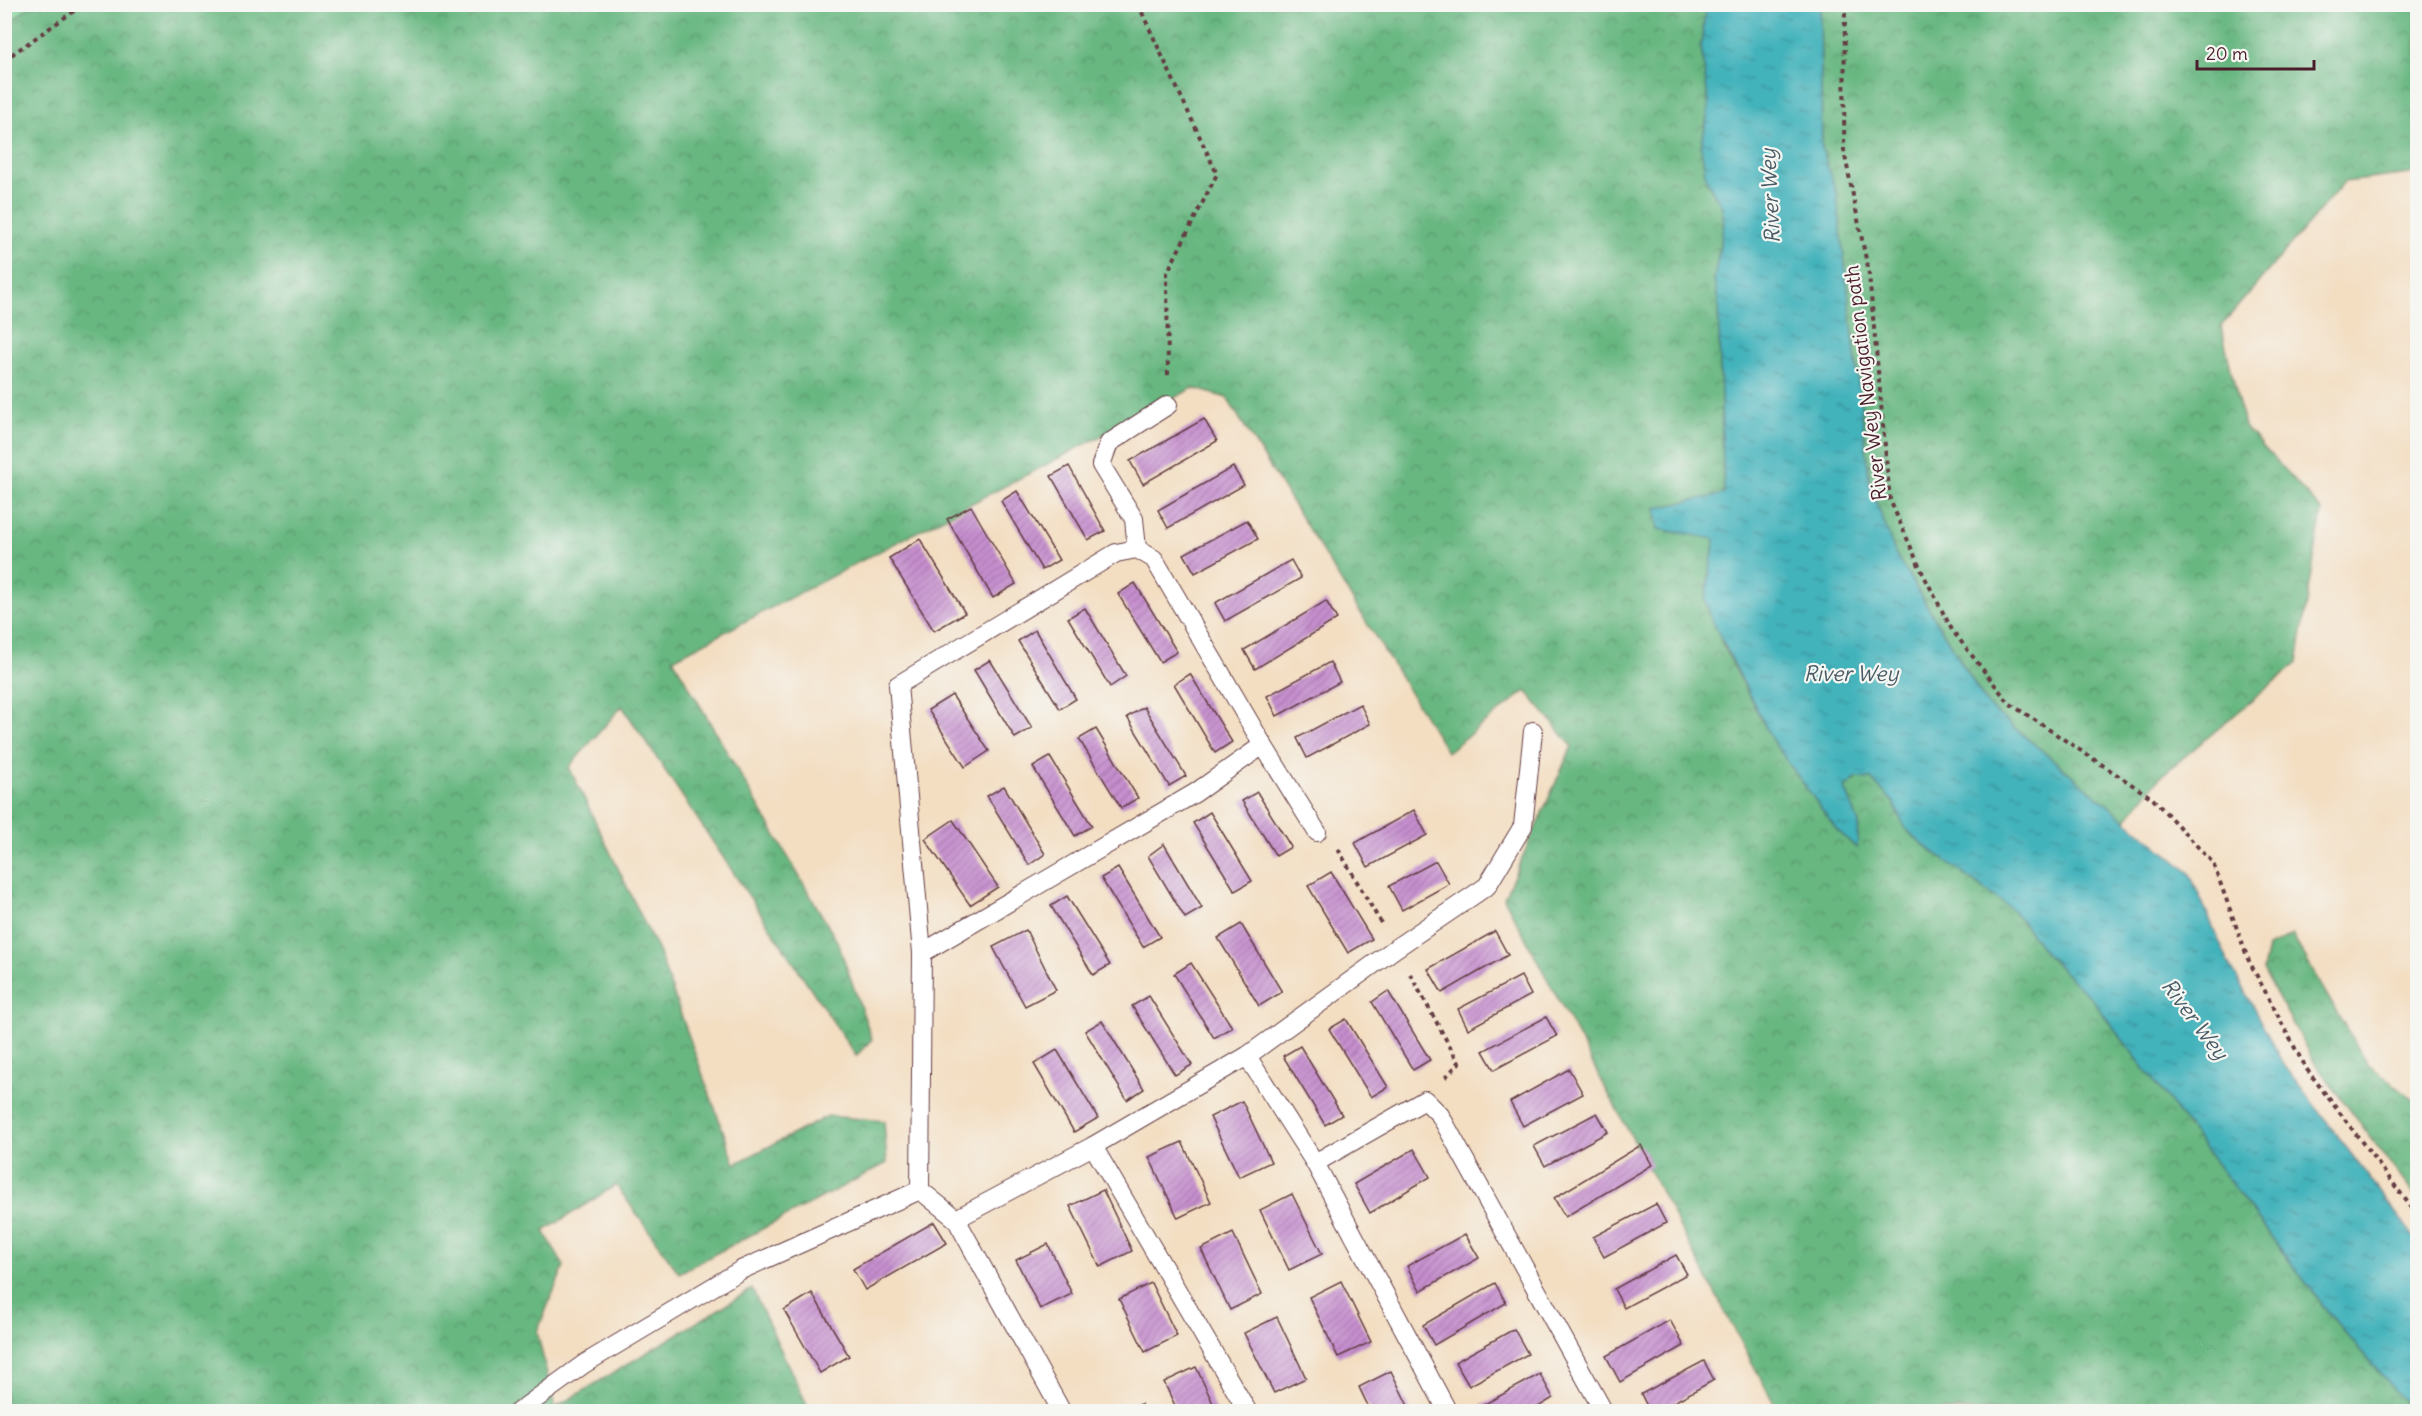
<svg xmlns="http://www.w3.org/2000/svg" width="2422" height="1416" viewBox="0 0 2422 1416" font-family="Delius,sans-serif">
<style>
.grass{fill:url(#grass-tufts);stroke:#667a62;stroke-width:1.5}
.forest{fill:url(#forest-crowns);stroke:#596b56;stroke-width:1.5}
.water{fill:url(#water-ripples);stroke:#466873;stroke-width:1.5}
.building{fill:url(#building-hatch)}
.lines{fill:none;stroke-linecap:round;stroke-linejoin:round}
.lane-casing{stroke:#633c42;stroke-width:20}
.path{stroke:#633c42;stroke-width:4;stroke-dasharray:4.5 4.5;stroke-linecap:butt}
.lane{stroke:#fff;stroke-width:18}
.labels{text-anchor:middle;dominant-baseline:central;stroke-width:4.5;stroke-linejoin:round;paint-order:stroke}
.street-label{font-size:20px;fill:#4a1f2b;stroke:#f6f6f2}
.water-label{font-size:21px;font-style:italic;fill:#475a65;stroke:#f6f6f2}
</style>
<defs>
<pattern id="grass-tufts" width="24" height="20" patternUnits="userSpaceOnUse" patternTransform="scale(1.5)"><rect width="24" height="20" fill="#81d699"/><path d="M3 7l-1-3M5 7V3M7 7l1-3M15 17l-1-3M17 17v-4M19 17l1-3" fill="none" stroke="#71b784"/></pattern>
<pattern id="forest-crowns" width="20" height="18" patternUnits="userSpaceOnUse" patternTransform="scale(1.5)"><rect width="20" height="18" fill="#68b781"/><path d="M2 6a3 3 0 1 1 6 0M12 15a3 3 0 1 1 6 0" fill="none" stroke="#58946a"/></pattern>
<pattern id="water-ripples" width="26" height="14" patternUnits="userSpaceOnUse" patternTransform="scale(1.5)"><rect width="26" height="14" fill="#42b2bb"/><path d="M2 4q2-2 4 0t4 0M15 11q2-2 4 0t4 0" fill="none" stroke="#399098"/></pattern>
<pattern id="building-hatch" width="6" height="6" patternUnits="userSpaceOnUse" patternTransform="scale(1.5)"><rect width="6" height="6" fill="#c68fcf"/><path d="M-1 1l2-2M0 6l6-6M5 7l2-2" fill="none" stroke="#a374a8"/></pattern>
</defs>
<rect width="100%" height="100%" fill="#f6f6f2"/>
<filter id="ink" filterUnits="userSpaceOnUse"><feTurbulence type="fractalNoise" baseFrequency=".0167" numOctaves="2"/><feDisplacementMap in="SourceGraphic" scale="12" xChannelSelector="R" yChannelSelector="G"/><feConvolveMatrix kernelMatrix="1 2 1 2 8 2 1 2 1" color-interpolation-filters="sRGB"/></filter>
<filter id="wash" filterUnits="userSpaceOnUse"><feTurbulence type="fractalNoise" baseFrequency=".008" numOctaves="4" result="noise"/><feDisplacementMap in="SourceGraphic" scale="24" xChannelSelector="R" yChannelSelector="G"/><feGaussianBlur stdDeviation="1.35" result="paint"/><feColorMatrix in="noise" values="0 0 0 0 0 0 0 0 0 0 0 0 0 0 0 0 0 1.4 0 .05"/><feComposite in="paint" operator="in"/></filter>
<g filter="url(#wash)">
<rect width="100%" height="100%" fill="#f3dec2"/>
<path class="grass" d="M5 5H33L5 27Z"/>
<g class="forest">
<path d="M33 4 1706 5 1701 46 1709 107 1701 147 1706 179 1722 207 1724 222 1714 280 1718 300 1724 494 1656 508 1715 539 1705 600 1723 645 1772 740 1836 829 1857 848 1859 823 1845 788 1858 778 1871 779 1894 803 1904 827 1920 842 2014 911 2046 954 2092 999 2331 1316 2412 1411H1778L1504 898 1572 746 1526 691 1447 752 1227 398 1193 388 673 659 838 943 872 1039 856 1056 622 706 569 767 658 951 735 1164 828 1116 884 1121 887 1163 679 1273 616 1185 544 1231 564 1266 537 1332 555 1408 752 1289 810 1411H5L4 27Z"/>
<path d="M1820 5H2417V173L2344 182 2221 326 2244 426 2322 511 2297 663 2160 777 2126 820 1988 706 1896 555 1870 485 1837 195 1822 149Z"/>
<path d="M2292 935 2367 1064 2417 1102V1199L2314 1062 2263 970 2268 947Z"/>
</g>
<path class="water" d="M1706 5H1820L1822 149 1837 195 1870 485 1896 555 1988 706 2189 872 2228 961 2284 1065 2417 1241V1411H2412L2331 1316 2092 999 2046 954 2014 911 1920 842 1904 827 1894 803 1871 779 1857 778 1845 788 1859 823 1857 848 1836 829 1772 740 1713 622 1705 600 1715 539 1658 529 1656 508 1724 494 1718 300 1714 280 1724 222 1722 207 1706 179 1701 147 1709 107 1701 46Z"/>
<g id="blocks">
<g class="building">
<path d="M1204 419 1217 441 1143 484 1130 461Z"/>
<path d="M1069 466 1105 531 1088 540 1051 476Z"/>
<path d="M1233 467 1244 485 1168 528 1158 510Z"/>
<path d="M1017 491 1059 560 1042 570 1001 501Z"/>
<path d="M971 506 1016 584 993 598 947 519Z"/>
<path d="M1247 520 1258 539 1195 573 1184 554Z"/>
<path d="M920 539 965 613 934 631 889 558Z"/>
<path d="M1291 560 1301 578 1225 621 1215 603Z"/>
<path d="M1135 583 1177 652 1160 662 1118 594Z"/>
<path d="M1326 601 1337 619 1255 669 1244 650Z"/>
<path d="M1085 608 1126 676 1110 687 1068 618Z"/>
<path d="M1035 630 1076 699 1060 709 1018 641Z"/>
<path d="M990 660 1032 728 1015 738 974 670Z"/>
<path d="M1330 662 1340 682 1277 716 1267 696Z"/>
<path d="M1190 674 1232 742 1215 753 1174 684Z"/>
<path d="M952 695 989 751 965 767 928 710Z"/>
<path d="M1360 704 1370 724 1307 758 1297 738Z"/>
<path d="M1144 707 1186 776 1169 786 1127 717Z"/>
<path d="M1096 729 1138 798 1121 808 1079 739Z"/>
<path d="M1050 757 1092 826 1075 836 1033 767Z"/>
<path d="M1004 786 1045 854 1029 865 987 796Z"/>
<path d="M1257 792 1291 847 1276 856 1242 801Z"/>
<path d="M1414 810 1427 835 1368 867 1355 843Z"/>
<path d="M1210 812 1252 881 1235 891 1193 823Z"/>
<path d="M953 820 998 887 970 905 925 839Z"/>
<path d="M1164 844 1202 908 1185 918 1148 856Z"/>
<path d="M1436 861 1449 884 1402 910 1389 886Z"/>
<path d="M1118 868 1160 937 1143 947 1101 878Z"/>
<path d="M1331 872 1372 939 1348 953 1308 886Z"/>
<path d="M1067 896 1110 965 1093 975 1051 906Z"/>
<path d="M1241 924 1282 992 1259 1006 1218 938Z"/>
<path d="M1026 930 1056 990 1025 1006 993 947Z"/>
<path d="M1495 931 1508 955 1442 993 1428 969Z"/>
<path d="M1191 963 1232 1027 1214 1038 1174 974Z"/>
<path d="M1521 976 1531 995 1468 1029 1458 1009Z"/>
<path d="M1388 991 1430 1060 1413 1070 1372 1002Z"/>
<path d="M1149 996 1192 1065 1175 1075 1132 1006Z"/>
<path d="M1546 1017 1557 1036 1494 1070 1483 1051Z"/>
<path d="M1346 1019 1388 1087 1371 1097 1329 1029Z"/>
<path d="M1102 1021 1144 1089 1127 1100 1085 1031Z"/>
<path d="M1300 1046 1342 1115 1325 1125 1283 1056Z"/>
<path d="M1057 1050 1098 1118 1074 1132 1034 1064Z"/>
<path d="M1569 1069 1583 1094 1523 1126 1510 1102Z"/>
<path d="M1242 1101 1271 1162 1239 1177 1210 1117Z"/>
<path d="M1597 1113 1608 1132 1545 1166 1534 1146Z"/>
<path d="M1182 1142 1211 1202 1178 1218 1149 1157Z"/>
<path d="M1641 1145 1652 1165 1565 1217 1554 1198Z"/>
<path d="M1414 1149 1430 1177 1370 1213 1354 1184Z"/>
<path d="M1103 1190 1132 1251 1100 1267 1070 1206Z"/>
<path d="M1292 1194 1322 1254 1289 1270 1260 1210Z"/>
<path d="M1656 1204 1666 1223 1604 1257 1593 1237Z"/>
<path d="M934 1222 947 1243 865 1290 853 1269Z"/>
<path d="M1233 1233 1262 1294 1230 1310 1201 1249Z"/>
<path d="M1465 1234 1479 1258 1420 1291 1407 1266Z"/>
<path d="M1048 1244 1072 1294 1040 1309 1016 1260Z"/>
<path d="M1676 1255 1687 1274 1624 1308 1614 1289Z"/>
<path d="M1341 1281 1371 1342 1338 1357 1309 1297Z"/>
<path d="M1151 1283 1177 1336 1145 1352 1119 1299Z"/>
<path d="M1495 1283 1506 1303 1434 1345 1423 1325Z"/>
<path d="M812 1293 849 1356 820 1373 784 1310Z"/>
<path d="M1277 1317 1306 1378 1274 1393 1244 1333Z"/>
<path d="M1670 1320 1684 1346 1620 1382 1606 1356Z"/>
<path d="M1514 1329 1528 1354 1469 1386 1455 1362Z"/>
<path d="M1704 1361 1714 1380 1656 1412H1650L1641 1394Z"/>
<path d="M1196 1367 1217 1412H1178L1164 1382Z"/>
<path d="M1391 1371 1411 1412H1371L1359 1387Z"/>
<path d="M1540 1374 1553 1398 1530 1412H1484L1481 1406Z"/>
<path d="M1141 1404 1144 1412H1125Z"/>
</g>
</g>
</g>
<g filter="url(#ink)">
<use href="#blocks" fill-opacity="0" stroke="#633c42" stroke-width="1.5"/>
<g class="lines">
<g class="lane-casing">
<g id="lane">
<path d="M1137 549 1134 519 1101 465 1109 443 1168 405"/>
<path d="M1317 832 1263 745 1154 559 1137 549 1116 553 898 685 922 953 920 1190 956 1219 1093 1146 1247 1056 1396 948 1487 886 1523 826 1533 731"/>
<path d="M922 953 1195 793 1263 745"/>
<path d="M1247 1056 1315 1163 1448 1412"/>
<path d="M1093 1146 1248 1412"/>
<path d="M1315 1163 1425 1100 1440 1115 1604 1412"/>
<path d="M956 1219 1062 1412"/>
<path d="M518 1412 584 1364 741 1270 920 1190"/>
</g>
</g>
<g class="path">
<path d="M1138 4 1217 174 1167 273 1168 377"/>
<path d="M1845 4 1844 151 1869 274 1890 500 1920 568 1952 630 2009 703 2152 798 2213 863 2248 959 2305 1067 2418 1216"/>
<path d="M4 60 84 4"/>
<path d="M1338 849 1381 923"/>
<path d="M1410 974 1459 1063 1443 1080"/>
</g>
<use href="#lane" class="lane"/>
</g>
</g>
<g class="labels">
<g class="street-label">
<text transform="translate(1865 383) rotate(-97)">River Wey Navigation path</text>
</g>
<g class="water-label">
<text transform="translate(1770 196) rotate(-93)">River Wey</text>
<text x="1851" y="673">River Wey</text>
<text transform="translate(2195 1019) rotate(53)">River Wey</text>
</g>
</g>
<rect width="2422" height="1416" fill="none" stroke="#f6f6f2" stroke-width="24"/>
<path d="M2197 60v9h117v-9" fill="none" stroke="#4a1f2b" stroke-width="3"/>
<text x="2206" y="60" font-size="18" fill="#4a1f2b" stroke="#f6f6f2" stroke-width="4.5" paint-order="stroke">20 m</text>
</svg>
